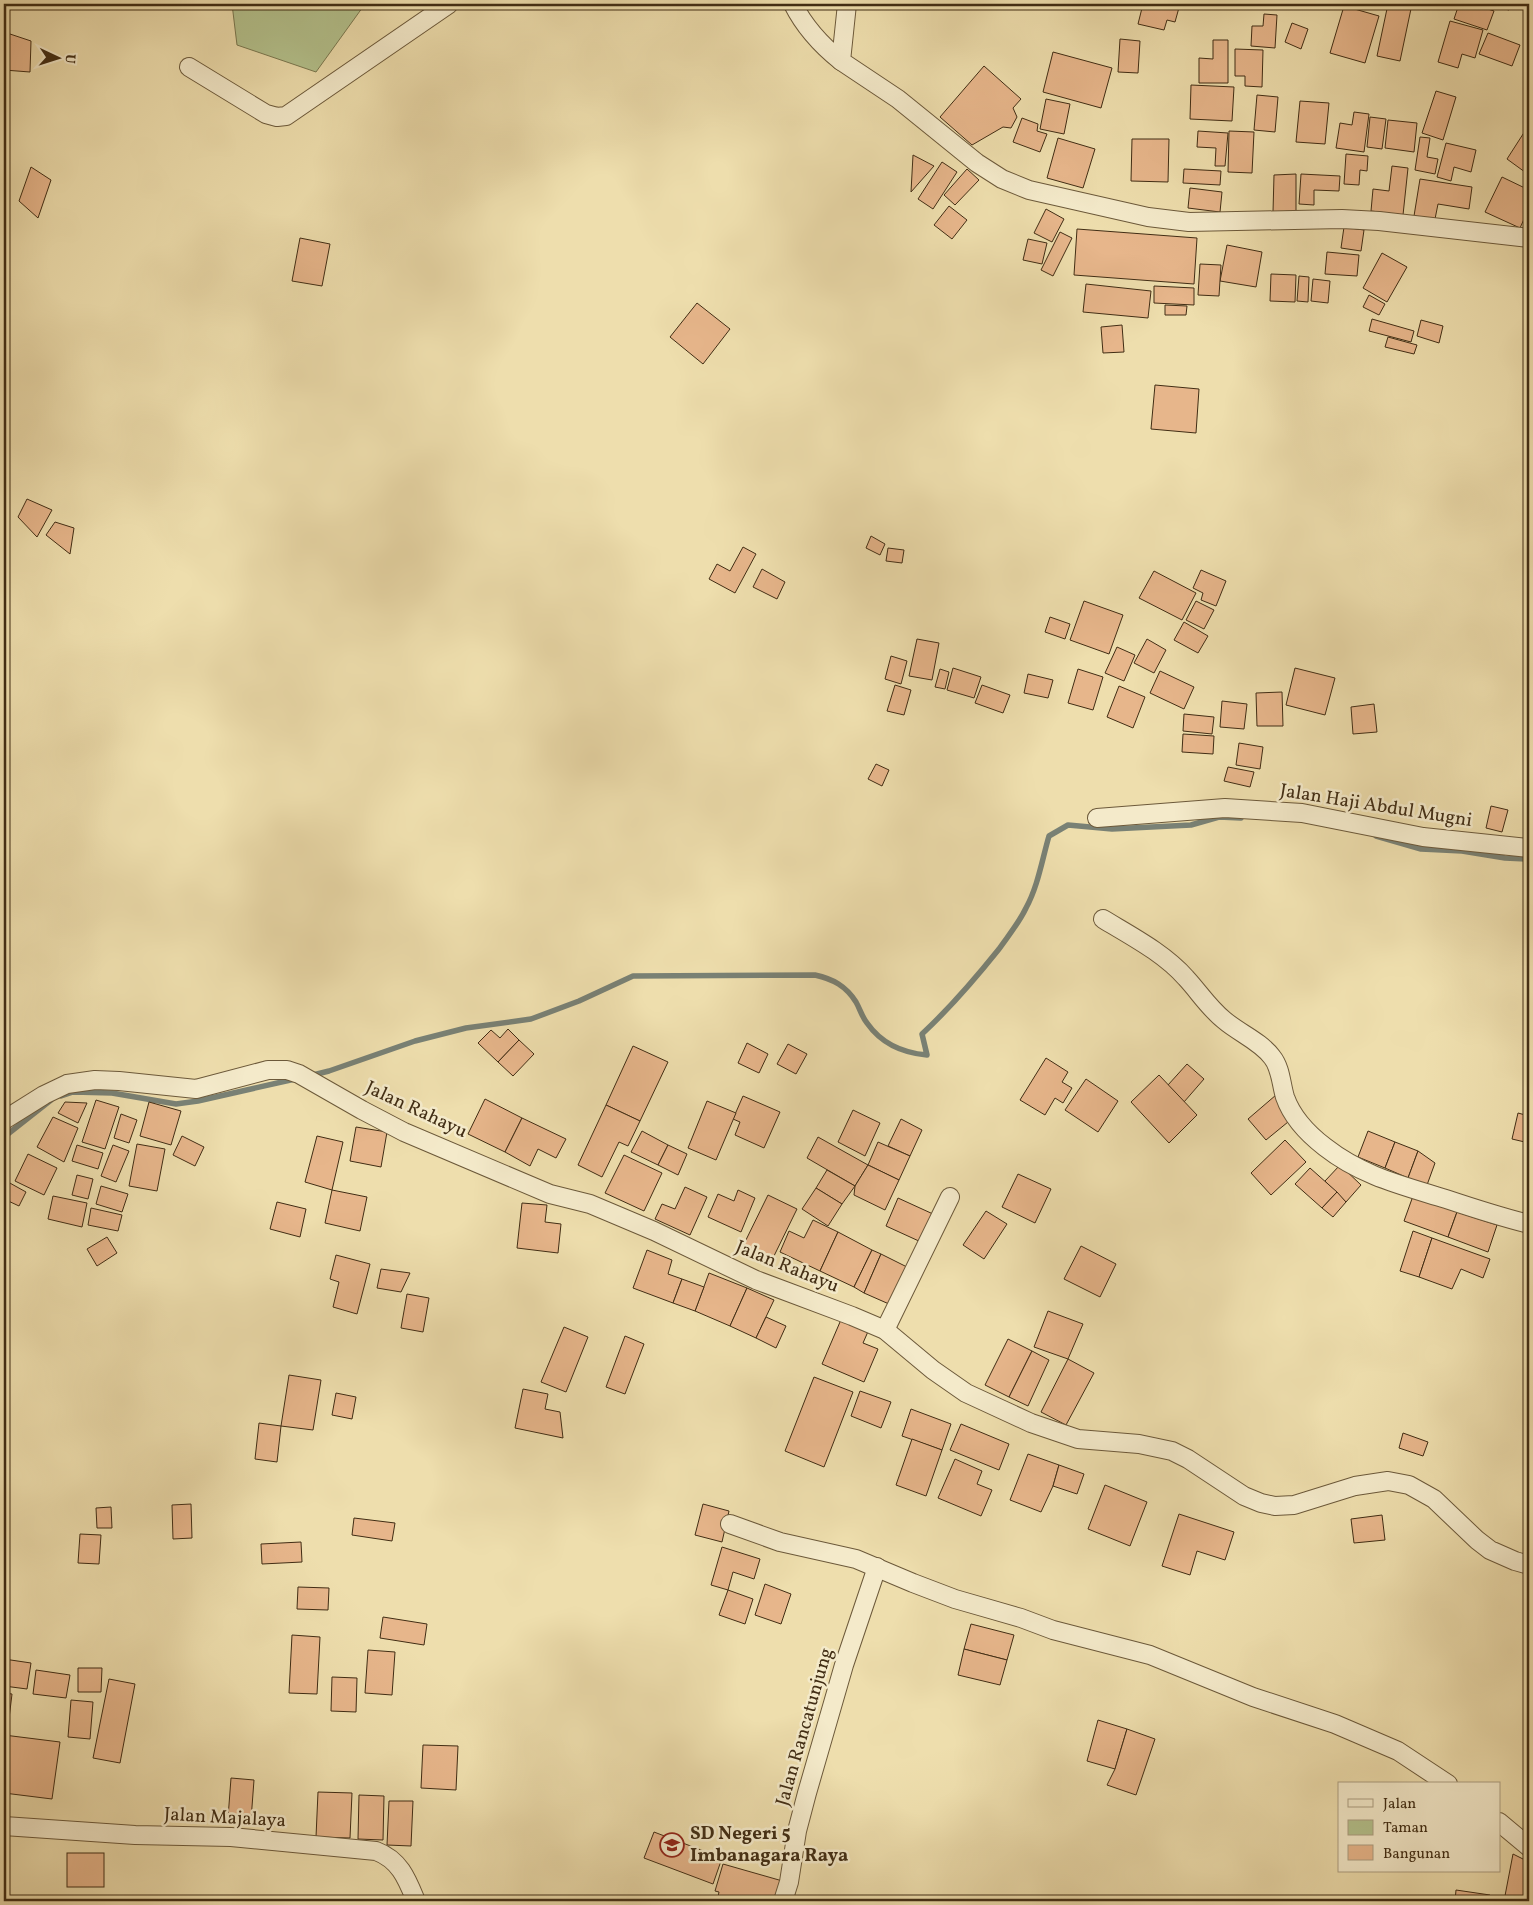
<svg xmlns="http://www.w3.org/2000/svg" width="1533" height="1905" viewBox="0 0 1533 1905" font-family="Vollkorn,serif">
<style>
.green{fill:#b4c28d;stroke:#7a7850}
.lines{fill:none;stroke-linecap:round;stroke-linejoin:round}
.stream{stroke:#798175;stroke-width:5.5}
.building{fill:#e7b68b;stroke:#412d14}
.street-casing{stroke:#6c593a;stroke-width:20}
.street{stroke:#f4eaca;stroke-width:18}
.labels{text-anchor:middle;dominant-baseline:central;stroke-width:5;stroke-linejoin:round;paint-order:stroke}
.street-label{font-size:19px;fill:#412d14;stroke:#f4eaca}
.poi-label{font-size:19px;font-weight:bold;fill:#412d14;stroke:#f4eaca;text-anchor:start}
</style>
<rect width="100%" height="100%" fill="#eedead"/>
<filter id="stains"><feTurbulence type="fractalNoise" baseFrequency=".004" numOctaves="4"/><feColorMatrix values="0 0 0 0 .2 0 0 0 0 .09 0 0 0 0 .02 0 0 0 .5 -.17"/></filter>
<radialGradient id="worn" r=".72"><stop offset=".6" stop-color="#630" stop-opacity="0"/><stop offset="1" stop-color="#630" stop-opacity=".3"/></radialGradient>
<path class="green" d="M232 4H365L316 72 237 45Z"/>
<g class="lines">
<g class="stream">
<path d="M1376 836 1421 849 1462 851 1505 858 1529 859"/>
<path d="M309 1076 329 1071 415 1041 466 1028 531 1019 579 1001 633 976 815 975C833 979 846 986 856 1002 860 1009 862 1017 867 1023 881 1043 903 1053 927 1055L922 1034C950 1008 975 979 999 949 1008 936 1019 923 1026 908 1038 886 1042 860 1049 836L1068 825 1112 829 1191 825 1219 817 1241 818"/>
<path d="M61 1096 73 1092 112 1093 176 1104 198 1101 295 1079"/>
<path d="M4 1137 51 1100"/>
</g>
</g>
<g class="building">
<path d="M1143 4H1180L1175 22 1167 20 1164 30 1138 24Z"/>
<path d="M1388 4H1412L1400 61 1377 56Z"/>
<path d="M1459 4H1472L1494 11 1487 30 1454 19Z"/>
<path d="M1484 4H1511L1509 10Z"/>
<path d="M1344 6 1379 16 1365 63 1330 53Z"/>
<path d="M1264 14 1277 15 1275 48 1251 46 1252 26H1263Z"/>
<path d="M1450 21 1483 30 1475 58 1462 54 1458 68 1438 62Z"/>
<path d="M1292 23 1308 29 1301 49 1285 42Z"/>
<path d="M4 32 31 41 30 72 4 70Z"/>
<path d="M1488 33 1520 45 1512 66 1479 54Z"/>
<path d="M1120 39 1140 41 1138 73 1118 72Z"/>
<path d="M1213 40H1228V83H1199V58L1213 59Z"/>
<path d="M1235 49 1263 50 1262 87 1245 86V76H1235Z"/>
<path d="M1053 52 1112 68 1101 108 1043 92Z"/>
<path d="M984 66 1021 99 1013 108 1017 117 1011 128 1003 127 972 145 940 117Z"/>
<path d="M1191 85 1234 87 1232 121 1190 119Z"/>
<path d="M1436 91 1456 97 1443 140 1422 133Z"/>
<path d="M1257 95 1278 97 1275 132 1254 130Z"/>
<path d="M1046 99 1070 104 1064 134 1040 129Z"/>
<path d="M1300 101 1329 103 1325 144 1296 142Z"/>
<path d="M1354 112 1369 114 1364 152 1336 148 1340 123 1352 125Z"/>
<path d="M1370 117 1386 119 1382 149 1367 147Z"/>
<path d="M1022 118 1038 124 1037 131 1047 134 1040 152 1013 142Z"/>
<path d="M1388 120 1417 123 1414 152 1385 148Z"/>
<path d="M1198 131 1228 133 1225 166H1215L1216 148 1197 147Z"/>
<path d="M1229 131 1254 132 1252 173 1228 172Z"/>
<path d="M1525 131 1529 134V175L1507 159Z"/>
<path d="M1420 137 1430 138 1427 157 1438 159 1435 174 1415 170Z"/>
<path d="M1058 138 1095 149 1083 188 1047 178Z"/>
<path d="M1132 139H1169L1168 182 1131 181Z"/>
<path d="M1446 143 1476 150 1471 172 1454 167 1451 181 1437 177Z"/>
<path d="M1346 154 1368 156 1367 171 1360 170 1359 185 1344 184Z"/>
<path d="M913 155 934 166 911 192Z"/>
<path d="M942 162 957 172 933 209 918 199Z"/>
<path d="M1392 166 1408 168 1403 215 1371 211 1373 189 1389 191Z"/>
<path d="M31 167 51 180 38 218 19 201Z"/>
<path d="M967 169 979 180 955 205 944 195Z"/>
<path d="M1184 169 1221 171 1220 185 1183 183Z"/>
<path d="M1296 174V211L1273 212 1274 175Z"/>
<path d="M1301 174 1340 176 1339 191 1314 190V205L1299 204Z"/>
<path d="M1502 177 1529 190V208L1520 228 1485 212Z"/>
<path d="M1420 179 1472 187 1469 209 1438 204 1435 219 1414 216Z"/>
<path d="M1190 188 1222 192 1220 212 1188 208Z"/>
<path d="M949 206 967 220 952 239 934 225Z"/>
<path d="M1046 209 1064 219 1052 242 1034 233Z"/>
<path d="M1344 227 1364 230 1361 251 1341 248Z"/>
<path d="M1077 229 1197 238 1194 284 1074 275Z"/>
<path d="M1060 232 1072 238 1053 276 1041 270Z"/>
<path d="M300 238 330 244 322 286 292 281Z"/>
<path d="M1028 239 1047 243 1042 264 1023 260Z"/>
<path d="M1227 245 1262 252 1256 287 1220 281Z"/>
<path d="M1327 252 1359 255 1357 276 1325 274Z"/>
<path d="M1382 253 1407 267 1387 302 1363 288Z"/>
<path d="M1200 264 1221 265 1219 296 1198 295Z"/>
<path d="M1271 274 1296 275 1295 302 1270 301Z"/>
<path d="M1299 276 1309 277 1308 302 1297 301Z"/>
<path d="M1313 279 1330 281 1328 303 1311 301Z"/>
<path d="M1086 284 1151 291 1148 318 1083 312Z"/>
<path d="M1154 286 1194 288V305L1154 303Z"/>
<path d="M1369 295 1385 304 1379 315 1363 307Z"/>
<path d="M697 303 730 329 703 364 670 337Z"/>
<path d="M1165 305 1187 306 1186 315H1165Z"/>
<path d="M1372 319 1414 331 1411 342 1369 331Z"/>
<path d="M1421 320 1443 326 1439 343 1417 336Z"/>
<path d="M1122 325 1124 352 1103 353 1101 327Z"/>
<path d="M1388 337 1417 345 1414 354 1385 347Z"/>
<path d="M1155 385 1199 389 1196 433 1151 429Z"/>
<path d="M27 499 52 510 37 537 18 517Z"/>
<path d="M55 522 74 528 70 554 46 535Z"/>
<path d="M871 536 885 544 880 555 866 548Z"/>
<path d="M743 547 756 554 735 593 709 579 717 564 730 571Z"/>
<path d="M888 548 904 550 902 563 886 561Z"/>
<path d="M762 569 785 582 777 599 753 587Z"/>
<path d="M1201 570 1226 581 1216 606 1201 600 1203 593 1193 588Z"/>
<path d="M1154 571 1196 593 1182 620 1139 598Z"/>
<path d="M1084 601 1123 615 1109 654 1070 640Z"/>
<path d="M1196 601 1214 610 1204 629 1186 620Z"/>
<path d="M1050 617 1070 624 1065 639 1045 632Z"/>
<path d="M1184 622 1208 636 1198 653 1174 640Z"/>
<path d="M917 639 939 643 932 680 909 676Z"/>
<path d="M1147 639 1166 650 1154 673 1134 663Z"/>
<path d="M1117 647 1135 655 1124 681 1105 673Z"/>
<path d="M891 656 907 661 901 684 885 679Z"/>
<path d="M953 668 981 677 974 698 947 690Z"/>
<path d="M1295 668 1335 678 1325 715 1286 705Z"/>
<path d="M940 669 949 672 945 689 935 687Z"/>
<path d="M1078 669 1103 677 1093 710 1068 703Z"/>
<path d="M1160 671 1194 687 1184 709 1150 693Z"/>
<path d="M1028 674 1053 680 1048 698 1024 693Z"/>
<path d="M895 685 911 690 904 715 887 711Z"/>
<path d="M982 685 1010 695 1003 713 975 703Z"/>
<path d="M1119 686 1145 697 1133 728 1107 717Z"/>
<path d="M1282 692 1283 726H1257L1256 693Z"/>
<path d="M1222 701 1247 704 1244 729 1220 727Z"/>
<path d="M1374 704 1377 732 1353 734 1351 707Z"/>
<path d="M1184 714 1214 717 1212 734 1183 731Z"/>
<path d="M1183 734 1214 736 1213 754 1182 752Z"/>
<path d="M1239 743 1263 747 1260 769 1236 765Z"/>
<path d="M876 764 889 770 882 786 868 779Z"/>
<path d="M1228 767 1254 772 1250 787 1224 781Z"/>
<path d="M1491 806 1508 810 1502 832 1486 828Z"/>
<path d="M508 1029 519 1040 498 1062 478 1043 491 1030 500 1038Z"/>
<path d="M519 1040 534 1054 513 1076 498 1062Z"/>
<path d="M747 1043 768 1054 759 1073 738 1063Z"/>
<path d="M788 1044 807 1054 796 1074 777 1064Z"/>
<path d="M633 1046 668 1062 640 1121 606 1105Z"/>
<path d="M1046 1058 1068 1072 1062 1082 1072 1088 1063 1103 1055 1098 1045 1115 1020 1100Z"/>
<path d="M1187 1064 1204 1079 1184 1102 1168 1085Z"/>
<path d="M1159 1075 1197 1115 1169 1143 1131 1102Z"/>
<path d="M1086 1079 1118 1101 1098 1132 1065 1110Z"/>
<path d="M1276 1095 1288 1122 1266 1140 1248 1119Z"/>
<path d="M743 1096 780 1112 764 1148 735 1135 740 1122 733 1119Z"/>
<path d="M485 1099 522 1118 505 1152 468 1134Z"/>
<path d="M96 1100 119 1107 105 1149 82 1142Z"/>
<path d="M707 1101 736 1113 716 1160 688 1148Z"/>
<path d="M65 1102 87 1103 78 1123 58 1113Z"/>
<path d="M149 1102 181 1111 171 1145 140 1136Z"/>
<path d="M606 1105 640 1121 628 1146 619 1142 602 1177 578 1165Z"/>
<path d="M853 1110 880 1123 865 1156 838 1142Z"/>
<path d="M1518 1113 1529 1116V1143L1512 1139Z"/>
<path d="M121 1114 137 1120 129 1143 114 1138Z"/>
<path d="M53 1117 78 1128 64 1162 37 1147Z"/>
<path d="M522 1118 566 1139 556 1158 538 1149 530 1166 505 1152Z"/>
<path d="M901 1119 922 1130 910 1156 888 1146Z"/>
<path d="M356 1127 387 1132 381 1167 350 1161Z"/>
<path d="M642 1131 668 1145 658 1165 631 1152Z"/>
<path d="M1368 1131 1395 1142 1385 1168 1358 1157Z"/>
<path d="M182 1136 204 1147 195 1166 173 1155Z"/>
<path d="M317 1136 343 1142 332 1190 305 1182Z"/>
<path d="M818 1137 868 1165 855 1186 807 1158Z"/>
<path d="M1285 1140 1306 1162 1271 1195 1251 1173Z"/>
<path d="M878 1142 910 1156 899 1180 868 1165Z"/>
<path d="M1395 1142 1418 1151 1408 1178 1385 1168Z"/>
<path d="M137 1144 165 1149 157 1191 129 1186Z"/>
<path d="M77 1145 103 1153 98 1169 72 1161Z"/>
<path d="M113 1145 129 1151 116 1182 101 1176Z"/>
<path d="M668 1145 687 1154 678 1175 658 1165Z"/>
<path d="M1418 1151 1435 1163 1427 1185 1408 1178Z"/>
<path d="M28 1154 57 1168 44 1195 15 1181Z"/>
<path d="M624 1155 662 1173 644 1211 605 1193Z"/>
<path d="M868 1165 899 1180 885 1210 854 1195 855 1186Z"/>
<path d="M1340 1165 1361 1185 1346 1202 1325 1181Z"/>
<path d="M1310 1168 1337 1192 1322 1208 1295 1184Z"/>
<path d="M827 1170 855 1186 842 1204 816 1188Z"/>
<path d="M1018 1174 1051 1189 1035 1223 1002 1207Z"/>
<path d="M77 1175 93 1179 88 1199 72 1195Z"/>
<path d="M8 1182 26 1192 19 1206 4 1199V1191Z"/>
<path d="M1529 1183V1206L1526 1205Z"/>
<path d="M101 1186 128 1194 122 1212 96 1204Z"/>
<path d="M685 1187 707 1197 690 1235 655 1219 662 1204 675 1209Z"/>
<path d="M816 1188 842 1204 828 1226 802 1209Z"/>
<path d="M332 1190 367 1197 360 1231 325 1223Z"/>
<path d="M738 1190 755 1198 741 1232 708 1217 718 1194 734 1201Z"/>
<path d="M1337 1192 1346 1202 1333 1217 1322 1208Z"/>
<path d="M768 1195 797 1209 772 1260 743 1246Z"/>
<path d="M53 1196 87 1203 82 1227 48 1219Z"/>
<path d="M1413 1196 1457 1212 1448 1237 1404 1221Z"/>
<path d="M898 1198 933 1214 921 1242 886 1226Z"/>
<path d="M277 1202 306 1209 300 1237 270 1229Z"/>
<path d="M522 1203 547 1205 545 1222 561 1224 558 1253 517 1248Z"/>
<path d="M91 1208 122 1215 118 1231 88 1225Z"/>
<path d="M986 1211 1007 1224 984 1259 963 1245Z"/>
<path d="M1457 1212 1497 1225 1488 1252 1448 1237Z"/>
<path d="M813 1220 838 1232 820 1271 780 1252 789 1231 804 1238Z"/>
<path d="M1413 1231 1432 1238 1419 1277 1400 1271Z"/>
<path d="M838 1232 872 1250 854 1287 820 1271Z"/>
<path d="M107 1237 117 1253 97 1266 87 1249Z"/>
<path d="M1432 1238 1490 1259 1483 1278 1461 1269 1452 1289 1419 1277Z"/>
<path d="M1081 1246 1116 1264 1100 1297 1064 1279Z"/>
<path d="M647 1250 672 1260 668 1274 682 1279 673 1303 633 1288Z"/>
<path d="M872 1250 881 1254 864 1293 854 1287Z"/>
<path d="M881 1254 907 1267 889 1304 864 1293Z"/>
<path d="M336 1255 370 1264 357 1314 333 1307 339 1282 330 1279Z"/>
<path d="M381 1269 410 1273 401 1292 377 1288Z"/>
<path d="M709 1273 747 1288 730 1326 695 1311Z"/>
<path d="M682 1279 704 1287 695 1311 673 1303Z"/>
<path d="M747 1288 774 1300 756 1338 730 1326Z"/>
<path d="M407 1294 429 1298 423 1332 401 1328Z"/>
<path d="M1048 1311 1083 1324 1068 1359 1034 1347Z"/>
<path d="M843 1315 870 1327 863 1343 878 1349 864 1382 822 1364Z"/>
<path d="M766 1317 786 1326 776 1348 756 1338Z"/>
<path d="M564 1327 588 1337 566 1392 541 1382Z"/>
<path d="M625 1336 644 1344 625 1394 606 1387Z"/>
<path d="M1008 1339 1032 1351 1009 1397 985 1385Z"/>
<path d="M1032 1351 1049 1360 1028 1406 1009 1397Z"/>
<path d="M1068 1359 1094 1373 1066 1425 1041 1412Z"/>
<path d="M289 1375 321 1380 313 1430 281 1426Z"/>
<path d="M814 1377 853 1392 824 1467 785 1451Z"/>
<path d="M523 1389 548 1394 545 1409 560 1412 563 1438 515 1428Z"/>
<path d="M860 1391 891 1402 881 1428 851 1416Z"/>
<path d="M336 1393 356 1397 352 1419 332 1415Z"/>
<path d="M911 1409 951 1424 942 1450 902 1436Z"/>
<path d="M259 1423 281 1426 277 1462 255 1459Z"/>
<path d="M961 1424 1009 1444 999 1470 950 1450Z"/>
<path d="M1403 1433 1428 1442 1423 1456 1399 1448Z"/>
<path d="M912 1439 942 1450 926 1496 896 1485Z"/>
<path d="M1028 1454 1059 1465 1053 1486 1041 1512 1010 1500Z"/>
<path d="M955 1459 982 1471 977 1484 992 1490 981 1516 938 1498Z"/>
<path d="M1059 1465 1084 1474 1077 1494 1053 1486Z"/>
<path d="M1105 1485 1147 1502 1130 1546 1088 1529Z"/>
<path d="M191 1504 192 1538 173 1539 172 1505Z"/>
<path d="M703 1504 729 1511 722 1542 695 1535Z"/>
<path d="M111 1507 112 1528H97L96 1508Z"/>
<path d="M1179 1514 1234 1532 1225 1560 1197 1551 1190 1575 1162 1566Z"/>
<path d="M1382 1515 1385 1540 1354 1543 1351 1519Z"/>
<path d="M354 1518 395 1523 392 1541 352 1535Z"/>
<path d="M80 1534 101 1535 99 1564 78 1563Z"/>
<path d="M301 1542 302 1562 262 1564 261 1544Z"/>
<path d="M722 1547 760 1559 754 1579 733 1572 728 1590 711 1585Z"/>
<path d="M765 1584 791 1594 781 1624 755 1615Z"/>
<path d="M298 1587 329 1588 328 1610 297 1609Z"/>
<path d="M728 1590 753 1599 745 1624 719 1615Z"/>
<path d="M383 1617 427 1624 424 1645 380 1638Z"/>
<path d="M971 1624 1014 1635 1007 1660 964 1649Z"/>
<path d="M292 1635 320 1637 317 1694 289 1693Z"/>
<path d="M964 1649 1007 1660 1000 1685 958 1675Z"/>
<path d="M368 1650 395 1652 392 1695 365 1693Z"/>
<path d="M4 1659 31 1663 27 1689 4 1686Z"/>
<path d="M78 1668H102L101 1692H78Z"/>
<path d="M36 1670 70 1675 66 1698 33 1694Z"/>
<path d="M332 1677 357 1678 356 1712 331 1711Z"/>
<path d="M109 1679 135 1684 120 1763 93 1758Z"/>
<path d="M4 1693 12 1694 8 1727 4 1726Z"/>
<path d="M71 1700 93 1702 90 1739 68 1737Z"/>
<path d="M1098 1720 1127 1729 1115 1769 1087 1761Z"/>
<path d="M1529 1724V1743L1524 1742Z"/>
<path d="M1127 1729 1155 1739 1136 1795 1107 1785 1115 1769Z"/>
<path d="M4 1735 60 1742 52 1799 4 1793Z"/>
<path d="M423 1745 458 1746 456 1790 421 1788Z"/>
<path d="M231 1778 254 1780 251 1820 228 1818Z"/>
<path d="M318 1792 352 1793 350 1838 316 1837Z"/>
<path d="M359 1795 384 1796 383 1840 358 1839Z"/>
<path d="M389 1801H413L411 1846 387 1845Z"/>
<path d="M654 1832 722 1858 713 1884 644 1858Z"/>
<rect x="67" y="1853" width="37" height="34"/>
<path d="M1513 1854 1529 1862V1901H1504Z"/>
<path d="M723 1864 786 1882 781 1901H717L719 1892 715 1891Z"/>
<path d="M1456 1890 1490 1895V1901H1455Z"/>
</g>
<g class="lines">
<g class="street-casing">
<g id="street">
<path d="M793 4C805 28 821 45 841 61"/>
<path d="M847 4 841 61 898 99 977 163 1002 179 1029 190 1148 217 1189 222 1342 219 1379 221 1529 238"/>
<path d="M189 67 266 114 277 117 286 116 449 4"/>
<path d="M1097 818 1225 808 1302 813 1423 837 1529 848"/>
<path d="M1103 919C1131 936 1164 953 1186 978 1199 992 1209 1008 1224 1020 1239 1033 1260 1041 1272 1057 1281 1068 1281 1084 1285 1097 1292 1117 1308 1134 1325 1147 1362 1176 1401 1185 1446 1199 1473 1208 1501 1217 1529 1224"/>
<path d="M4 1120 44 1095 67 1084 95 1080 119 1081 196 1089 268 1070H287L299 1074 362 1110 404 1132 550 1194 590 1204 654 1231 756 1280 852 1316 885 1330 933 1370 966 1393 1031 1423 1078 1439 1139 1444 1172 1451 1188 1459 1244 1496 1261 1503 1275 1506 1294 1505 1355 1486 1388 1481 1409 1485 1434 1499 1477 1540 1490 1550 1515 1561 1529 1565"/>
<path d="M885 1330 950 1197"/>
<path d="M730 1524 780 1542 856 1559 913 1583 955 1599 1021 1618 1053 1630 1150 1655 1253 1697 1335 1724 1398 1751 1448 1784"/>
<path d="M1499 1822 1529 1847"/>
<path d="M4 1826 135 1835 231 1837 376 1851C400 1860 407 1879 416 1901"/>
<path d="M783 1901 789 1882 797 1831 807 1793 844 1665 877 1567"/>
</g>
</g>
<use href="#street" class="street"/>
</g>
<defs>
<g id="school-ring" transform="scale(1.25)"><circle r="9.5" fill="#f4eaca" stroke="#8f2418" stroke-width="1.5"/><path d="M0-5L7-2L0 1L-7-2ZM-4 1L0 2.5L4 1V4Q0 6-4 4Z" fill="#8f2418"/></g>
</defs>
<g fill-rule="evenodd">
<use href="#school-ring" x="672" y="1845"/>
</g>
<g class="labels">
<g class="street-label">
<text transform="translate(1376 806) rotate(9)">Jalan Haji Abdul Mugni</text>
<text transform="translate(416 1110) rotate(25)">Jalan Rahayu</text>
<text transform="translate(787 1267) rotate(22)">Jalan Rahayu</text>
<text transform="translate(805 1727) rotate(-74)">Jalan Rancatunjung</text>
<text transform="translate(225 1818) rotate(3)">Jalan Majalaya</text>
</g>
<g class="poi-label">
<text x="690" y="1834">SD Negeri 5<tspan x="690" dy="22">Imbanagara Raya</tspan></text>
</g>
</g>
<rect width="1533" height="1905" fill="none" stroke="#eedead" stroke-width="20"/>
<rect x="5" y="5" width="1523" height="1895" fill="none" stroke="#412d14" stroke-width="2.5"/>
<rect x="10" y="10" width="1513" height="1885" fill="none" stroke="#412d14"/>
<rect x="1338" y="1782" width="162" height="90" fill="#f4eaca" stroke="#ac9e81"/>
<rect x="1348" y="1799" width="25" height="8" fill="#f4eaca" stroke="#ac9e81"/>
<text x="1383" y="1808" font-size="15" fill="#412d14">Jalan</text>
<rect x="1348" y="1820" width="25" height="15" fill="#b4c28d" stroke="#ac9e81"/>
<text x="1383" y="1832" font-size="15" fill="#412d14">Taman</text>
<rect x="1348" y="1845" width="25" height="15" fill="#e7b68b" stroke="#ac9e81"/>
<text x="1383" y="1858" font-size="15" fill="#412d14">Bangunan</text>
<g transform="translate(58 58) rotate(94)" stroke="#f4eaca" stroke-width="4" paint-order="stroke">
<path d="M0-4L9 19L0 12L-9 19Z" fill="#412d14"/>
<text y="-8" font-size="14" font-weight="bold" text-anchor="middle" fill="#412d14">U</text>
</g>
<rect width="100%" height="100%" filter="url(#stains)"/>
<rect width="100%" height="100%" fill="url(#worn)"/>
</svg>
